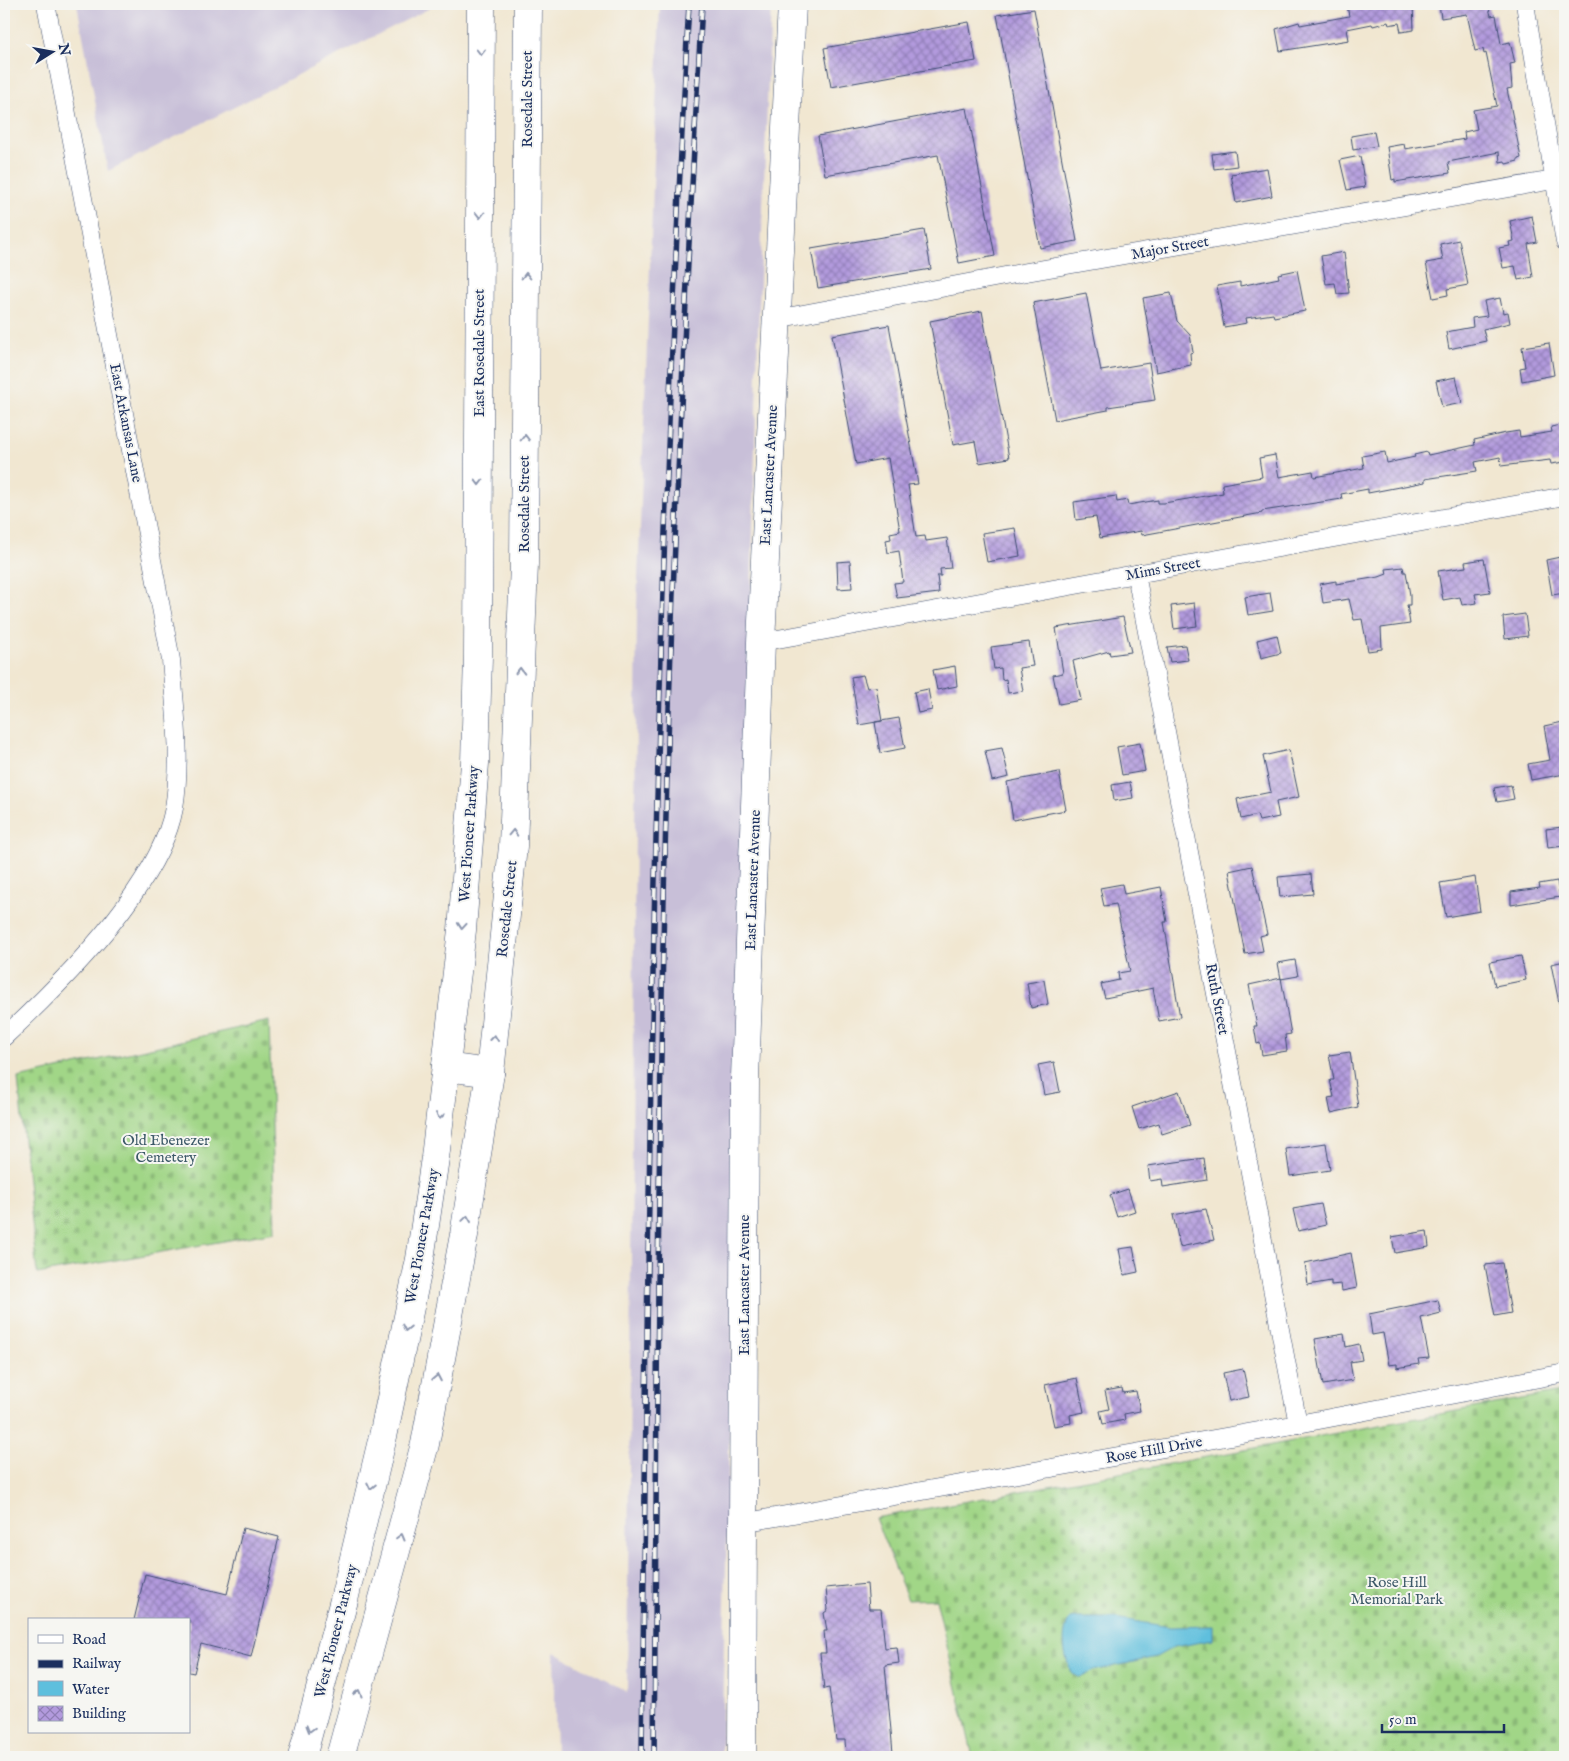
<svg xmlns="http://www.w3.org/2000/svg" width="1569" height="1761" viewBox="0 0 1569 1761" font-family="'IM FELL English',serif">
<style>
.industrial{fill:#c8bfd8}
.cemetery{fill:url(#cemetery-stones);stroke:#5e8272}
.water{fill:#5ebfdd;stroke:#3c779e}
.building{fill:url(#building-cross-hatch)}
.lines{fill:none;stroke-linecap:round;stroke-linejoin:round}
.street-casing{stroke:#3b4b6f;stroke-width:19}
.primary-casing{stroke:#3b4b6f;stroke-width:29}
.street{stroke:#fff;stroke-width:18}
.primary{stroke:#fff;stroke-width:28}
.rail-casing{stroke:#1b2f5e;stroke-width:5.5}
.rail{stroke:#f6f6f2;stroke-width:4;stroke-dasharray:11;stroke-linecap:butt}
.oneway{stroke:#8d97ae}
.labels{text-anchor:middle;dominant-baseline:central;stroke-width:4;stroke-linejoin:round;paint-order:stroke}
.street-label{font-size:15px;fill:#1b2f5e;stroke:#f6f6f2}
.park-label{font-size:15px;fill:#3c5968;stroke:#f6f6f2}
</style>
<defs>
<pattern id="cemetery-stones" width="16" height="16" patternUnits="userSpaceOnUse" patternTransform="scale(1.25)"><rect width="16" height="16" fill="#a1d687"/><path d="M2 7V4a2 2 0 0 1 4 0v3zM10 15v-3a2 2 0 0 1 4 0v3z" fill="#8ab877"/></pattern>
<pattern id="building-cross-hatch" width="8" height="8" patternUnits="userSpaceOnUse" patternTransform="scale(1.25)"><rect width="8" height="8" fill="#b29add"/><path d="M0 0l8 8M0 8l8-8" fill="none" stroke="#907eb6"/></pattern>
</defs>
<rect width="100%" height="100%" fill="#f6f6f2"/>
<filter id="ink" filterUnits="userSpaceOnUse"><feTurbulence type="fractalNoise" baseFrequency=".02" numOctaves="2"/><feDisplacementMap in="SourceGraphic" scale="10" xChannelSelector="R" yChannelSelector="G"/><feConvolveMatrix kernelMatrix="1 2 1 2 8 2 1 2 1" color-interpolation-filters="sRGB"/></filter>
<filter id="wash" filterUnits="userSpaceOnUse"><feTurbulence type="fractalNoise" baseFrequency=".0096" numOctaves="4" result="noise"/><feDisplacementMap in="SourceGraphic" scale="20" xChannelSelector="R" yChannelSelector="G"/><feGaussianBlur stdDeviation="1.12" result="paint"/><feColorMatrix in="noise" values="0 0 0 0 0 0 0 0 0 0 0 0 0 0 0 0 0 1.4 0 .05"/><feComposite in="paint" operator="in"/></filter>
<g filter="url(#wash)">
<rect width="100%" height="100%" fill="#f1e7d1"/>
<g class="industrial">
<path d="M77 4H438L108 171Z"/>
<path d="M660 4H771L758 332 721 1757H556L554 1652 627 1692 637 605Z"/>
</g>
<g class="cemetery">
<path d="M269 1021 275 1232 37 1274 18 1078Z"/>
<path d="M1565 1391V1757H973L936 1599 908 1600 875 1518Z"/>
</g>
<path class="water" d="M1077 1618H1115L1170 1627 1213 1626V1640L1174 1647 1156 1657 1093 1671 1080 1678 1073 1674C1064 1660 1060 1633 1070 1619Z"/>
<g id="blocks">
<g class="building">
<path d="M1357 4H1413L1414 30 1401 32 1399 23 1389 25 1388 22 1373 26 1372 24 1347 29 1349 40 1280 51 1276 29 1299 22 1300 25 1349 16 1347 6Z"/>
<path d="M1439 4H1488L1491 16 1496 15 1501 44 1510 42 1515 63 1510 64 1512 88 1507 89 1521 158 1518 159V161L1506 164 1505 161 1500 162 1499 152 1448 162 1450 173 1395 182V179L1392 180 1387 147 1404 144 1405 149 1465 139 1464 132 1477 129 1473 110 1497 106 1486 53 1484 54 1483 49 1475 51 1467 14 1441 18Z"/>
<path d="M1034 9 1077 241 1040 248 997 15Z"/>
<path d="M969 22 976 61 831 87 824 48Z"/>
<path d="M967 108 995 256 959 263 938 155 825 175 818 136Z"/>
<path d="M1374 132 1377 146 1353 150 1351 136Z"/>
<path d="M1235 151 1237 166 1214 169 1212 154Z"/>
<path d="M1360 156 1365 187 1347 190 1340 160Z"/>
<path d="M1267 168 1272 196 1236 203 1231 174Z"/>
<path d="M1532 216 1537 242 1528 244 1533 277 1518 280 1515 266 1503 268 1499 248 1510 246 1509 242 1514 241 1510 221Z"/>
<path d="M924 230 931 269 818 288 811 249Z"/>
<path d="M1459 240 1468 285 1447 289 1448 295 1433 298 1426 263 1443 260 1440 244Z"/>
<path d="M1344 252 1349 293 1337 294 1335 283 1326 284 1321 256Z"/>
<path d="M1297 270 1305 311 1274 317 1273 314 1246 318 1247 323 1224 327 1217 286 1240 282V286L1279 278 1278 274Z"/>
<path d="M1086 293 1101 371 1149 363 1155 400 1108 407V410L1055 420 1033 303Z"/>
<path d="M1171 293 1177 321 1190 335 1193 352 1190 353 1191 365 1156 372 1143 298Z"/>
<path d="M1500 298 1503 313 1508 312 1510 323 1483 329 1486 341 1449 349 1446 332 1473 327 1472 318 1487 316 1484 301Z"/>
<path d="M982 311 1009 458 979 463 975 441 953 445 930 321Z"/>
<path d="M889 325 918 484 908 485 916 537 925 536 926 541 947 538 951 568 940 569 941 576H937L939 593 897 598 894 583 903 582 899 551 888 553 886 540 891 539 890 533 900 531 888 458 856 464 832 335Z"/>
<path d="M1549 343 1554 375 1522 381 1520 368 1525 367 1522 347Z"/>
<path d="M1456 377 1462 403 1442 407 1436 381Z"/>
<path d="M1565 424 1564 462 1551 464 1550 460 1501 466 1500 457 1475 462 1477 471 1425 479V482L1368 493V489L1341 494 1342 499 1262 511V513L1142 535 1141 531 1100 538 1096 517 1076 520 1074 502 1116 496 1117 502 1127 500 1128 505 1158 500V503H1164L1223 493 1222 484 1262 477 1259 458 1275 455 1279 477 1313 471 1314 477 1364 468 1362 456 1385 452 1387 463 1415 457 1414 455 1427 452 1428 455 1475 445 1474 440 1506 433 1519 431 1520 437 1552 432 1551 427Z"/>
<path d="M1015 528 1020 556 987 562 982 533Z"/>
<path d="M1565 556V593L1552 595 1546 560Z"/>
<path d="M1484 559 1490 592 1475 594 1477 603 1462 605 1460 597 1443 600 1438 571 1466 567 1465 562Z"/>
<path d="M850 561 852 588 838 589 837 562Z"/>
<path d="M1403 567 1404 572H1406L1410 595V605H1407L1410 624 1381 628 1382 649 1368 651 1362 619 1354 620 1349 599 1323 603 1320 584 1336 581V584L1379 577 1387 574 1386 569Z"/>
<path d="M1270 593 1273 611 1248 615 1245 597Z"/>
<path d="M1194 603 1197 626 1174 629 1171 606Z"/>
<path d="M1525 614 1528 636 1505 639 1503 617Z"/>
<path d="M1123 617 1131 652 1110 655 1109 651 1073 661 1081 700 1059 704 1053 675 1063 673 1056 628Z"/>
<path d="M1277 635 1281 653 1261 658 1257 640Z"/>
<path d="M1029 642 1033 666 1019 668 1023 691 1008 693 1006 679 1002 680 1001 668 994 669 991 647Z"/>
<path d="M1185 645 1188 660 1170 662 1167 647Z"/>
<path d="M955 666 957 686 937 690 933 670Z"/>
<path d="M863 675 867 688 876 687 882 721 859 725 851 677Z"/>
<path d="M928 689 932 710 918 713 914 692Z"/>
<path d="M899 718 905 748 880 753 875 722Z"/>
<path d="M1563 722 1565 774 1531 780 1528 764 1550 760 1544 726Z"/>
<path d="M1140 743 1145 771 1122 775 1117 747Z"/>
<path d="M1002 748 1009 777 992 781 985 751Z"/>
<path d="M1289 750 1299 797 1276 802 1279 817 1259 821 1257 815 1241 819 1237 799 1271 792 1263 756Z"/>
<path d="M1059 772 1066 810 1013 820 1007 782Z"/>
<path d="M1130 782 1133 798 1114 801 1112 785Z"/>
<path d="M1511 785 1514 799 1497 802 1494 788Z"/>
<path d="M1562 827 1564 846 1548 848 1546 829Z"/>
<path d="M1252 866 1267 934 1260 936 1263 951 1245 954 1229 871Z"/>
<path d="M1311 874 1313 894 1280 897 1278 877Z"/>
<path d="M1475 877 1480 911 1446 917 1440 883Z"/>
<path d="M1557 881 1560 897 1511 905V892L1540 888 1539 884Z"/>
<path d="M1122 884 1124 894 1161 887 1167 922H1164L1180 1017 1159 1021 1153 988 1105 998 1101 984 1119 980 1118 973 1130 971 1116 904 1104 906 1100 888Z"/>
<path d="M1521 956 1526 980 1495 986 1490 962Z"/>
<path d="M1295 960 1298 976 1281 979 1278 963Z"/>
<path d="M1565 961V1002L1559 1003 1551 964Z"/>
<path d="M1281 978 1291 1034 1285 1035 1287 1051 1262 1055 1260 1043 1257 1044 1254 1026H1257L1249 985Z"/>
<path d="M1044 980 1048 1004 1031 1008 1027 983Z"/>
<path d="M1350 1052 1358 1107 1331 1113 1328 1098 1334 1097 1330 1080H1334L1329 1055Z"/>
<path d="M1054 1062 1060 1092 1044 1095 1038 1065Z"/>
<path d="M1179 1091 1190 1125 1162 1134 1159 1123 1139 1129 1132 1107Z"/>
<path d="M1326 1143 1330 1170 1290 1176 1286 1149Z"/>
<path d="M1204 1158 1207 1180 1163 1187 1162 1179 1150 1181 1148 1166Z"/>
<path d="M1128 1189 1135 1211 1117 1217 1110 1195Z"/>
<path d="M1321 1204 1326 1225 1298 1231 1293 1209Z"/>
<path d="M1206 1209 1214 1240 1180 1247 1173 1215Z"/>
<path d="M1427 1231 1429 1247 1395 1253 1392 1237Z"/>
<path d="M1133 1247 1138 1272 1124 1275 1119 1249Z"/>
<path d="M1351 1253 1357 1288 1342 1291 1341 1284 1331 1285V1281L1308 1285 1305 1263Z"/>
<path d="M1502 1263 1511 1313 1495 1316 1485 1265Z"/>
<path d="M1438 1300 1441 1313 1421 1318 1429 1358 1418 1359 1419 1364 1397 1368V1364L1389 1365 1383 1333 1372 1335 1369 1314Z"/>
<path d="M1344 1334 1346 1347 1359 1344 1362 1360 1350 1362 1353 1380 1323 1385 1315 1339Z"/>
<path d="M1243 1369 1249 1397 1229 1401 1223 1373Z"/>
<path d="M1077 1378 1084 1412 1070 1415 1071 1423 1054 1426 1045 1385Z"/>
<path d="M1122 1388 1123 1393 1136 1391 1140 1411 1124 1414 1125 1420 1103 1424 1100 1411 1109 1409 1105 1391Z"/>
<path d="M243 1528 279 1537 251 1657 201 1644 194 1673 189 1672V1620H134L145 1574 227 1594Z"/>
<path d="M867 1584 869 1609H881L885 1648 897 1647 899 1663 885 1665 893 1753 846 1757 845 1740H836L829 1688 824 1689 820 1653H826L824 1631H827L824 1613 828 1610 826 1588Z"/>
</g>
</g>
</g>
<g filter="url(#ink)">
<use href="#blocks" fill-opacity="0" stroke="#3b4b6f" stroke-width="1"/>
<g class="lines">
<g class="street-casing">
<g id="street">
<path d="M1525 4 1565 242"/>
<path d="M776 319 1021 273 1565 178"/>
<path d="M1136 574 1298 1424"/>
<path d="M761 642 1565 496"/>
<path d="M4 1037C61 984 160 885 174 808 182 759 175 709 171 660L46 4"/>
<path d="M742 1523 1298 1424 1565 1373"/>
</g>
</g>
<g class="primary-casing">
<g id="primary">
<path d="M446 1067 490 1073"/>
<path d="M302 1757 344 1600 384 1432 420 1259 435 1158 462 930 475 763 478 656 481 4"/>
<path d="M340 1757 425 1444 464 1235 490 1073 513 846 524 564 528 4"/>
<path d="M742 1757 745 1078 761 642 792 4"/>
</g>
</g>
<use href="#street" class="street"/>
<use href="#primary" class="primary"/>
<g class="rail-casing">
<g id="rail">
<path d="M642 1757C648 1173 655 588 689 4"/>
<path d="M654 1757C657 1419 658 1081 668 743 675 497 688 250 702 4"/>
</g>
</g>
<use href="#rail" class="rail"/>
</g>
<defs><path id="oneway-chevron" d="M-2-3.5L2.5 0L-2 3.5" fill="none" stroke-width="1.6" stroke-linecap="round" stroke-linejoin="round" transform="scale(1.25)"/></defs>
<g class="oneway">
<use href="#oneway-chevron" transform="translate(481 52) rotate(90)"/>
<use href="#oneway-chevron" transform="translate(480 215) rotate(90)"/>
<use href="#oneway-chevron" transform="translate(526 276) rotate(-90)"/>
<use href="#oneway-chevron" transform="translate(525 438) rotate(-90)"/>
<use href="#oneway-chevron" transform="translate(479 482) rotate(90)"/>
<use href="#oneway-chevron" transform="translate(520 671) rotate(-88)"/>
<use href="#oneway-chevron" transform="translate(513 833) rotate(-88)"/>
<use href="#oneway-chevron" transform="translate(462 926) rotate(95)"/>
<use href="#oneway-chevron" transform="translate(494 1038) rotate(-84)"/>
<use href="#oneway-chevron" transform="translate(440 1116) rotate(97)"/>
<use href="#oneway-chevron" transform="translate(467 1219) rotate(-82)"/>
<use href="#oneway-chevron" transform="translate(406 1328) rotate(102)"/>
<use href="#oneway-chevron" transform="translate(437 1378) rotate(-79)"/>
<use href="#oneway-chevron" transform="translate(371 1486) rotate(103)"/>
<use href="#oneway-chevron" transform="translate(401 1537) rotate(-75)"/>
<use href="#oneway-chevron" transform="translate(358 1693) rotate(-75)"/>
<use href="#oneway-chevron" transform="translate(310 1729) rotate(106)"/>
</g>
</g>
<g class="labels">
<g class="street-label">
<text transform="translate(527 99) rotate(-90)">Rosedale Street</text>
<text transform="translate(1170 248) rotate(-10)">Major Street</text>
<text transform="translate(479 353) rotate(-90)">East Rosedale Street</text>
<text transform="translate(126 423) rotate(79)">East Arkansas Lane</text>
<text transform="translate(769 475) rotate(-87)">East Lancaster Avenue</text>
<text transform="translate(524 504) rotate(-90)">Rosedale Street</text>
<text transform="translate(1163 569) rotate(-10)">Mims Street</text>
<text transform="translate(469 834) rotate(-86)">West Pioneer Parkway</text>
<text transform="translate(753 880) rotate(-88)">East Lancaster Avenue</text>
<text transform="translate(507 909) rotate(-84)">Rosedale Street</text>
<text transform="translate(1217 999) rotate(79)">Ruth Street</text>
<text transform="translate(422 1236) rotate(-80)">West Pioneer Parkway</text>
<text transform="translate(744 1285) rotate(-90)">East Lancaster Avenue</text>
<text transform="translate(1154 1450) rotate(-10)">Rose Hill Drive</text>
<text transform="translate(336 1631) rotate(-76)">West Pioneer Parkway</text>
</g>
<g class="park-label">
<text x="166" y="1140">Old Ebenezer<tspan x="166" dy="17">Cemetery</tspan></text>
<text x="1397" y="1582">Rose Hill<tspan x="1397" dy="17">Memorial Park</tspan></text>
</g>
</g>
<rect width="1569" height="1761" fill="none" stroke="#f6f6f2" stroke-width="20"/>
<rect x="28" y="1618" width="162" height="115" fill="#f6f6f2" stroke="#9ea6b7"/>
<rect x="38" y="1635" width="25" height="8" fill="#ffffff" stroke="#9ea6b7"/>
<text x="72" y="1644" font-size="15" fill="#1b2f5e">Road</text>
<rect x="38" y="1660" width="25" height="8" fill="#1b2f5e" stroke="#9ea6b7"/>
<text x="72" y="1668" font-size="15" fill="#1b2f5e">Railway</text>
<rect x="38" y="1681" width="25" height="15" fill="#5ebfdd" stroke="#9ea6b7"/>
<text x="72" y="1694" font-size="15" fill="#1b2f5e">Water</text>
<rect x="38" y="1706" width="25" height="15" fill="url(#building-cross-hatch)" stroke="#9ea6b7"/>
<text x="72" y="1718" font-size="15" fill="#1b2f5e">Building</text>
<g transform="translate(52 52) rotate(79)" stroke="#f6f6f2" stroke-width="4" paint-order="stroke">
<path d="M0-4L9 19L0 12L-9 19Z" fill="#1b2f5e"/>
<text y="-8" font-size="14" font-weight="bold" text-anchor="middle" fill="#1b2f5e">N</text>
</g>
<path d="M1382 1724v8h122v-8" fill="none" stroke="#1b2f5e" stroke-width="2.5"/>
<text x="1389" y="1724" font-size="15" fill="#1b2f5e" stroke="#f6f6f2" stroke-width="4" paint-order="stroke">50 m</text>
</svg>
